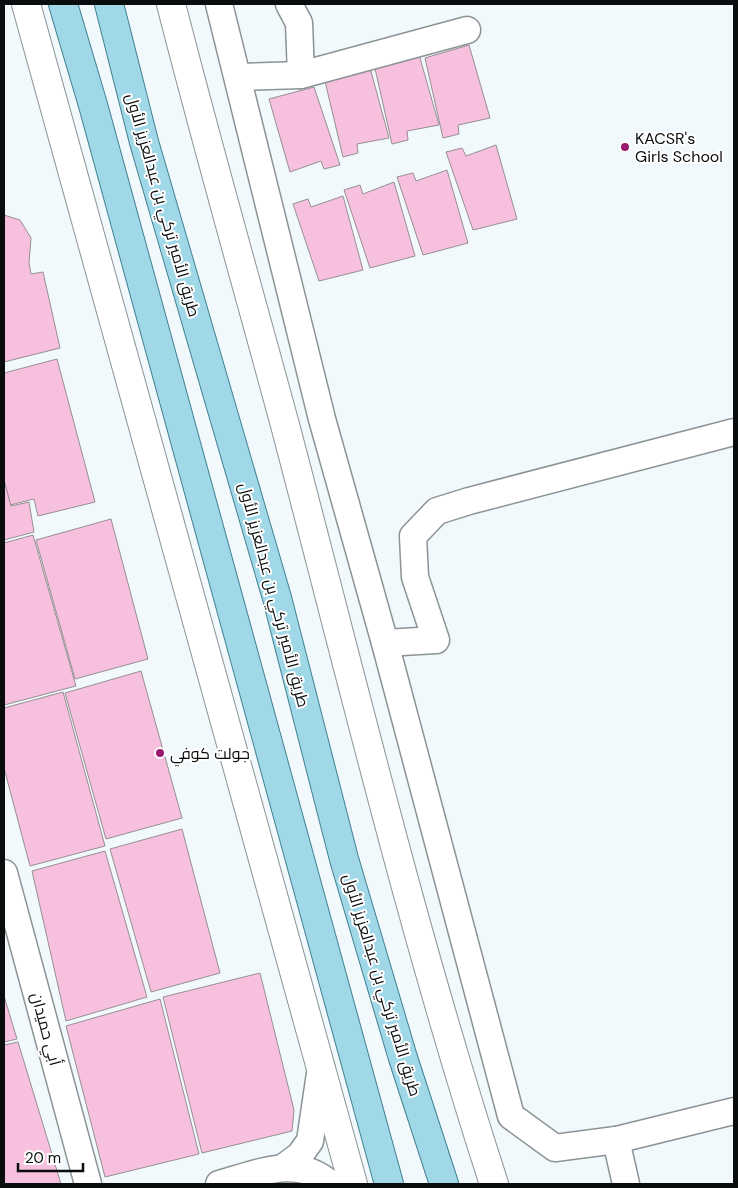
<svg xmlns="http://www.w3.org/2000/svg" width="738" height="1188" viewBox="0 0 738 1188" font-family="'DM Sans',Cairo,sans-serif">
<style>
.building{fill:#f6c0de;stroke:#968f92}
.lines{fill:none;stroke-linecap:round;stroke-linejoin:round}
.minor-casing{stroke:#8c9395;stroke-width:29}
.secondary-casing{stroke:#8c9395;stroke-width:30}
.primary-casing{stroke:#428091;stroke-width:30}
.minor{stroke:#fff;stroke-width:26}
.secondary{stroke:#fff;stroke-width:28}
.primary{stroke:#a0d8e7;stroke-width:28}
.poi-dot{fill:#991a71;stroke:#fff;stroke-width:2}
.labels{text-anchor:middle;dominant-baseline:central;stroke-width:4;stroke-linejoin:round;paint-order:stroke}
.poi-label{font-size:16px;fill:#0a0d0e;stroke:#fff;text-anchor:start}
.street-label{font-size:16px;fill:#0a0d0e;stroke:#fff}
</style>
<rect width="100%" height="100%" fill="#f1f9fc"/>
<g class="building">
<path d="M469 45 490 118 458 125 459 134 443 138 425 58Z"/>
<path d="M418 51 439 125 407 131 408 140 392 144 374 64Z"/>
<path d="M369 64 389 138 357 144 358 153 343 157 324 77Z"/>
<path d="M314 87 340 165 324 169 321 161 290 172 269 99Z"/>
<path d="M496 145 517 219 473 230 446 152 462 148 466 156Z"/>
<path d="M447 170 468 243 423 255 397 177 413 173 416 181Z"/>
<path d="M394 182 415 256 370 268 344 190 360 185 363 194Z"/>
<path d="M343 196 363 270 319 281 293 204 308 199 311 207Z"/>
<path d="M4 215 20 220 31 238 29 263 31 274 43 272 60 348 4 362Z"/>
<path d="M57 359 95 502 38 516 34 499 10 505 4 480V373Z"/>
<path d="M4 480 11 506 29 502 34 532 4 540Z"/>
<path d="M111 519 148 659 75 679 36 540Z"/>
<path d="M33 535 76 686 4 705V543Z"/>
<path d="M141 671 182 818 106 839 65 693Z"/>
<path d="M63 692 105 846 30 866 4 768V708Z"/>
<path d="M182 829 220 973 151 992 110 849Z"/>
<path d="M105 851 147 997 66 1021 32 871Z"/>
<path d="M260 973 294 1110 292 1131 202 1153 163 997Z"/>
<path d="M4 996 17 1039 4 1042Z"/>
<path d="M160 999 199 1154 105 1177 66 1026Z"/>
<path d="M18 1042 61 1184H4V1045Z"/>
</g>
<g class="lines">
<g class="minor-casing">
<g id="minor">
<path d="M219 4 322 419 385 643 511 1116 555 1148 616 1140 734 1111"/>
<path d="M289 4 299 23 301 75"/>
<path d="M239 77 301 75 467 30"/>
<path d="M385 643 436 640 415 577 413 536 437 511 469 501 734 432"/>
<path d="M4 873 88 1184"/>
<path d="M616 1140 626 1184"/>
<path d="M284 1167 300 1155 310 1141 321 1067"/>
<path d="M219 1184C256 1174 298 1154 330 1184"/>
</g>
</g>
<g class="secondary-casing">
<g id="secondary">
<path d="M26 4 353 1184"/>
<path d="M171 4C207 145 247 285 285 425 352 679 413 935 494 1184"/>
</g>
</g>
<g class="primary-casing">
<g id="primary">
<path d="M63 4 93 105 389 1184"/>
<path d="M109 4 144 142 277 598 344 859 403 1058 444 1184"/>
</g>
</g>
<use href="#minor" class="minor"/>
<use href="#secondary" class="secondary"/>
<use href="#primary" class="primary"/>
</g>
<g class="poi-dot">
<circle cx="625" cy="147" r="5"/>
<circle cx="160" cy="753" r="5"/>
</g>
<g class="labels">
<g class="poi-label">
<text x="635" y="138">KACSR's<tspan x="635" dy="18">Girls School</tspan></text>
<text x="170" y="753">جولت كوفي</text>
</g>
<g class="street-label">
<text transform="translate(163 205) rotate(74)">طريق الأمير تركي بن عبدالعزيز الأول</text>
<text transform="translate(274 595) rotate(75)">طريق الأمير تركي بن عبدالعزيز الأول</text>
<text transform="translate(382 985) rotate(73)">طريق الأمير تركي بن عبدالعزيز الأول</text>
<text transform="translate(46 1029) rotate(75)">أبي حميدان</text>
</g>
</g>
<rect width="738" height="1188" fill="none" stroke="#0a0d0e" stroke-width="10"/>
<path d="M18 1163v8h65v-8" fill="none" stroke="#0a0d0e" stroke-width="2.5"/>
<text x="25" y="1163" font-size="15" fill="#0a0d0e" stroke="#ffffff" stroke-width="4" paint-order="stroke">20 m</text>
</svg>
